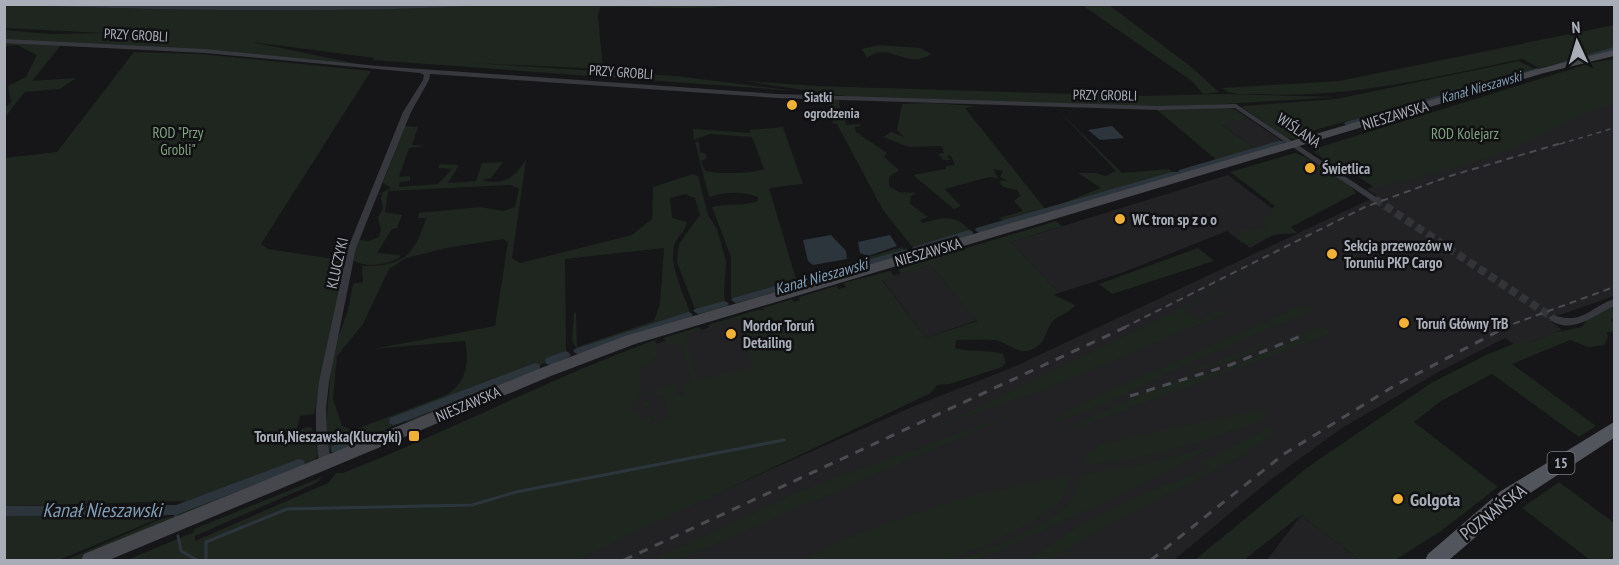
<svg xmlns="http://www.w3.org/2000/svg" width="1619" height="565" viewBox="0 0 1619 565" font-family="'PT Sans Narrow',sans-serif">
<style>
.built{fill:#222225}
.green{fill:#1e261f;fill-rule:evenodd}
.water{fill:#2c353c}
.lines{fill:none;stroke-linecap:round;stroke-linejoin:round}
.stream{stroke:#2c353c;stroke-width:3}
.canal{fill:#2c353c;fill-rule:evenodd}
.minor-tunnel{stroke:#333438;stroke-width:8;stroke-dasharray:8 4.5;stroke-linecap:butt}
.minor{fill:#37383d;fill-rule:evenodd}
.secondary{fill:#45474d;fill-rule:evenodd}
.primary{fill:#53555c;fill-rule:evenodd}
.rail-far2{stroke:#4a4c52;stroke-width:1.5;stroke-dasharray:5 4.5;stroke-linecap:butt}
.rail-far1{stroke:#4a4c52;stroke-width:2;stroke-dasharray:7 5;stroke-linecap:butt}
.rail{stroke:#4a4c52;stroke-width:3;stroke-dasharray:9 8;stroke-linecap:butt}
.poi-dot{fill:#f2b134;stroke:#111113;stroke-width:2}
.labels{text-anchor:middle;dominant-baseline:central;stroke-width:5;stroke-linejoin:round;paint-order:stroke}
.far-street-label{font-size:14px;fill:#a8adb8;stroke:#111113}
.far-water-label{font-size:14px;font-style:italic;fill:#7f9bb3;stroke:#111113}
.far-poi-label{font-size:14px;font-weight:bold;fill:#a8adb8;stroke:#111113;text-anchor:start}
.shield{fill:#111113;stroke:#7b7e86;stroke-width:1.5}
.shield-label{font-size:14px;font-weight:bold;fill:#a8adb8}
.street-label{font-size:15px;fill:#a8adb8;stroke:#111113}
.park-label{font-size:15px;fill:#7fa381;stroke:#111113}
.poi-label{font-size:15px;font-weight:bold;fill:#a8adb8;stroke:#111113;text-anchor:start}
.water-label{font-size:16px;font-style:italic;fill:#7f9bb3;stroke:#111113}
.near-poi-label{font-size:18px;font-weight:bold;fill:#a8adb8;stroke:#111113;text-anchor:start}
.near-street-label{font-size:18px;fill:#a8adb8;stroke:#111113}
.near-water-label{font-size:20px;font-style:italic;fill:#7f9bb3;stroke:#111113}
</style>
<rect width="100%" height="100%" fill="#161618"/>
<g class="built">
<path d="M1614 61V296L1548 319 1562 330 1518 347 1505 338 1442 370 1342 428 1265 484 1174 560H566L912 407 1016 366 1377 196 1367 189 1442 163Z"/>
<path d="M1248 118 1282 141 1254 148 1221 124Z"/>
<path d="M1228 175 1293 224 1250 248 1227 231 1124 272 1059 293 1011 242Z"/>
<path d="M930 265 977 320 926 338 882 279Z"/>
<path d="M743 317 769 388 625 436 626 400 649 346Z"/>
<path d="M1301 515 1360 560H1267Z"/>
</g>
<g class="green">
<path d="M490 4 739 5C693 11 647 6 600 7L598 16 603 69 473 63 676 76 797 91 372 60 375 58 252 42 368 66 274 56 61 45 32 81 76 78 60 89 25 92 5 117V108L11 102 8 86 26 77 37 55 17 45 5 46V30L50 34 103 33 5 28V5C167 10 328 14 490 4Z"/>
<path d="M1082 5H1109L1190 66 1219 92 1203 94 1192 81Z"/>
<path d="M1614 25V51L1539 68 1522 59C1434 77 1348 99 1258 94 1246 94 1231 96 1222 88L1339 81Z"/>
<path d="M879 45 920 48 931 54C907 71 889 40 867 58L862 49Z"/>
<path d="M134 52 200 54 371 71 261 244 268 249 347 261 314 414 300 416 296 432 307 427 312 428 318 454 315 460 81 560H66L161 519 178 515V511H187L206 499 287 467 264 475 263 473 187 501 5 506 4 158 57 152Z"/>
<path d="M1614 59V103C1579 114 1547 134 1513 148 1469 167 1421 176 1375 188L1347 169 1340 171 1314 152 1317 148 1591 63Z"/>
<path d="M1519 61 1534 69 1315 130 1296 140 1287 138 1243 108V106L1336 99Z"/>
<path d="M744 81 817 86 1140 96 1222 94 1336 97 1176 107 852 97Z"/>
<path d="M815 98 839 99 840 110 850 112 851 120 845 121 846 125 860 124 861 126 855 127 856 132 887 153 884 157 899 170 889 177V186L899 192 916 193 911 196 910 204 928 217 920 220 923 223C944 217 956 214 971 232L970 235 919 251 914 249 883 210 837 124 833 123 830 113 833 109 828 106 830 103 814 101Z"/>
<path d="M929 103 976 106 965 108 1046 210 1101 188 1078 173H1095L1106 176 1116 171 1055 107 1122 173 1169 169 1177 176 1010 224 999 218 1023 211 1014 201 1020 196 1017 190 1003 187 999 181H1007L1000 177 1003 171 993 169 998 178 989 177 945 189 961 206 954 209 913 175 946 169V166L955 165 951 156H946L951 160H943L938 154 944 153 942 146 909 147 883 137 891 132 904 137 897 130 902 104Z"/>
<path d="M1225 107 1234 109 1248 118 1222 125 1257 150 1218 161 1157 110Z"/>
<path d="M405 126 418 127 412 145 426 146 409 148 399 177 410 176V181L400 182 399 187 438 184 452 169 438 168 440 164 459 165 448 183 476 181 482 163 503 162 491 178 482 180C504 186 514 177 526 160L512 258 520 263 632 235 652 219 653 187 693 174 698 176 708 215 717 229 726 261 724 294 726 307 701 316 695 309 677 262 679 244 700 215 695 198 685 194 670 198 672 218 687 222C685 231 679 235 675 243 667 264 685 296 692 317L581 355 572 341 574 313 576 312 577 347 654 321 660 304 664 248 565 259 566 353 450 408 407 422 406 420C387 427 348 454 331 452L325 440 332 354 348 310 353 284 363 282 362 266C403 266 414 257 426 218H418L419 213 480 207 503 211 515 207 519 188 510 185 388 191 385 212 402 215 397 228 392 229 377 253 400 255V257C388 265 367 268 354 261L355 250 369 215 360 240 369 241 379 237 381 229 378 218 383 208 381 198 383 194 378 195 391 188 383 183ZM503 239 508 242 495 326 373 349 465 341C470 362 466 384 446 395L359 428 352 430 342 426 333 399 337 356 363 324 389 269 406 258 446 248Z"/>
<path d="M783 127 803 184 769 188 796 279 810 275 813 282 736 303 731 298V257L712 207C728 203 743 207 758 201V197C743 191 724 192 709 197L695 142H699L700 152 706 154V159L701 161 705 171C718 174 753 174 764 169L752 137 710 134 694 140 693 129 750 133V130Z"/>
<path d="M1295 153C1308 156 1350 182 1356 193L1291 227 1297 233 1273 235 1250 245 1240 242 1241 230 1267 229 1263 217 1274 215 1270 209 1275 206 1230 172Z"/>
<path d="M1056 221 1062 226 1011 242 1059 293 1054 295 1075 305C1069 314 1060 314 1053 321 1046 328 1047 338 1040 344 1020 361 1011 342 994 340 982 339 969 340 956 340L955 348C971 353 987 349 1003 354L1006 363 1002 367 950 384 937 385 931 393 577 560H127L194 532V529L322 477 316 483 195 536V541L328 483 336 473H343C448 432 548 379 655 340L659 352 649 365 640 367 639 386 646 385 651 409 641 405 648 399V392L645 395 644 386 639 387 637 393 642 394H639L638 401 631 402 630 413 636 412V415L640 414 641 420 646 421 647 417 654 416 652 412 654 411 660 417 650 420 651 424 670 420 663 394 654 396 652 391 680 384 677 391 679 396 685 395 684 390H681L683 385 692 382 680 343 670 345 663 338 699 327 702 330 685 335 698 380 753 367 739 328 746 326 743 318 709 328 708 325 757 310H764L763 308 792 299 794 302 800 300 799 297 836 286 839 289 846 287 843 283 890 271 894 276 882 280 926 338 977 321 930 265 901 274 898 269Z"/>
<path d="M902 247 908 254 822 279 816 273Z"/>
<path d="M1198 248 1214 261 1112 294 1099 284Z"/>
<path d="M1294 249 1184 311 1199 321 1218 310 1228 312 1061 383 941 425 1180 310Z"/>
<path d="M1303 305H1308L1314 310 1193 361 1100 406 1050 424 1070 410 1103 394Z"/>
<path d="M1614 306V318L1611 320 1614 322V332H1607L1608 337 1604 345 1588 347 1570 340 1512 364 1596 426 1579 437 1492 374 1441 401 1414 422 1498 487 1441 531 1395 560H1360L1301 515 1244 560H1195L1308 467 1431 383 1486 355 1523 340 1532 342 1553 333 1582 327 1587 320Z"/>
<path d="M1321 326 1333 333 1051 437 1151 389 1224 370 1305 337 1303 334Z"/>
<path d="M1261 337 1203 364 1206 366 1268 342 1270 343 1229 362 1183 373Z"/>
<path d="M1266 408 1268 418C1207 439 1148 461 1083 465L1087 454 1104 443Z"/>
<path d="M1026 409 678 560H652L803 490Z"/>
<path d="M1271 426 1274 434 1245 454 1097 531 1053 560H1029C1087 518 1139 492 1208 470L1205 464 1191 468Z"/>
<path d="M1217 444 1152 480 979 560H958C986 551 1049 525 1069 504 1076 496 1078 484 1080 474 1128 469 1172 459 1217 444Z"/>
<path d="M1071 475C1068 485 1066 495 1058 503 1040 521 963 559 939 560 893 564 846 561 801 560 890 517 974 491 1071 475Z"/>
<path d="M1559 482 1614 523V560H1590L1522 508Z"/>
<path d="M122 511 169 514 59 560H5V516Z"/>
</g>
<g class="water">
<path d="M5 5V4L490 5C328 14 167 10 5 5Z"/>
<path d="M1112 126 1124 138 1100 140 1088 130Z"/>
<path d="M831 235 846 251 847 259 813 265 808 261 803 240Z"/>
<path d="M890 235 897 246 868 256 860 253 858 242Z"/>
</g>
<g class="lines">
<g class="stream">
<path d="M176 510V517"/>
<path d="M178 536 181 551 197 560"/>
<path d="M206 560V542L287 509 472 505 516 492 784 440"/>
</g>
<g class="canal">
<path d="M1614 47V51L1556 67 1553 65Z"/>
<path d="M1537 68 1539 69V71L1351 126H1348L1344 124 1345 122Z"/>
<path d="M1278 141H1284L1285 143 1284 145 1185 174H1179L1178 172 1179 170Z"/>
<path d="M1172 172H1178L1179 174 1178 176 982 232 979 233 975 230 976 228Z"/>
<path d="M969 230 972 231 973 233 972 235 916 252 912 249 913 247Z"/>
<path d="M906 249 910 252 909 254 736 303 731 300 733 298Z"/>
<path d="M724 301 727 302 729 304 727 306 698 314 693 311 695 309Z"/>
<path d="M688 312 691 313 693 315 691 317 578 354 575 353 573 351 575 349Z"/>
<path d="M566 351 569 353 571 355 569 357 550 365 546 364 545 361 546 358Z"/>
<path d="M535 363 539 364 540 367 539 370 398 424 394 425 390 424 389 421 390 418Z"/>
<path d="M363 435 367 436 368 439 367 442 336 453 332 452 331 449 332 446Z"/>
<path d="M299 459 303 460 305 463 303 466 176 515 4 516V506L176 505Z"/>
</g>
<path class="minor-tunnel" d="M1375 199 1553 318"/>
<g class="minor">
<path d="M4 39 205 49 378 66 777 94 1159 106 1236 104 1379 199 1375 201H1372L1235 108 1159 110 777 98 430 74 429 80 411 112 356 248 329 382 326 409 327 436 331 463 329 466 325 467 321 466 319 463 316 436V409L319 382 348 248 403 112 423 80 424 75 420 73 205 53 4 43Z"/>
<path d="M1614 299V306C1595 315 1569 337 1548 318L1553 315C1584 325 1588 308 1614 299Z"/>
</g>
<path class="secondary" d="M1614 50V56L1544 73 635 344 551 376 109 560H81L84 554 541 368 625 336 1538 69Z"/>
<path class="primary" d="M1614 422V438L1515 503 1449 560H1425L1428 554 1501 491Z"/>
<path class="rail-far2" d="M1560 144 1614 128"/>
<g class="rail-far1">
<path d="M1123 328 1365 207 1450 176 1565 142"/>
<path d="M1502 328 1614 287"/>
</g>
<g class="rail">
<path d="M1130 396 1230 365 1301 336"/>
<path d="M624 560 1126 327"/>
<path d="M1151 560 1284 454 1394 386 1506 327"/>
</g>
</g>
<g class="poi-dot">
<circle cx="792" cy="105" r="6"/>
<circle cx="1310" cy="168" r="6"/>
<circle cx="1120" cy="219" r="6"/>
<circle cx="1332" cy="254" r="6"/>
<circle cx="1404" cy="323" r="6"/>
<circle cx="731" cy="334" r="6"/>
<rect x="408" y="430" width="12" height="12" rx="3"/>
<circle cx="1398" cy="499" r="6"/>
</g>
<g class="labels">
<g class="far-street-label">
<text transform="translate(136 35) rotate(3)">PRZY GROBLI</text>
<text transform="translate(621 72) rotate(4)">PRZY GROBLI</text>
<text transform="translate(1105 95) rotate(1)">PRZY GROBLI</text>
</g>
<g class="far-water-label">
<text transform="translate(1481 87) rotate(-16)">Kanał Nieszawski</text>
</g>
<g class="far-poi-label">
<text x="804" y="97">Siatki<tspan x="804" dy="16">ogrodzenia</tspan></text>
</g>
<rect class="shield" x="1547.5" y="452" width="27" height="22" rx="4.5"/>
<g class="shield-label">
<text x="1561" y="463">15</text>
</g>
<g class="street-label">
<text transform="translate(1395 115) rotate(-17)">NIESZAWSKA</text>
<text transform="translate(1299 130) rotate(34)">WIŚLANA</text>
<text transform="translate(928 252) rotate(-16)">NIESZAWSKA</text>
<text transform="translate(337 263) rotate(-77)">KLUCZYKI</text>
<text transform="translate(468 404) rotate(-23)">NIESZAWSKA</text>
</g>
<g class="park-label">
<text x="178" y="132">ROD "Przy<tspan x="178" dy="17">Grobli"</tspan></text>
<text x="1465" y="133">ROD Kolejarz</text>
</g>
<g class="poi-label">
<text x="1322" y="168">Świetlica</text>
<text x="1132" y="219">WC tron sp z o o</text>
<text x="1344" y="245">Sekcja przewozów w<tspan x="1344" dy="17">Toruniu PKP Cargo</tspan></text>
<text x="1416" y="323">Toruń Główny TrB</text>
<text x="743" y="325">Mordor Toruń<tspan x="743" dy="17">Detailing</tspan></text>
<text x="402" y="436" text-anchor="end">Toruń,Nieszawska(Kluczyki)</text>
</g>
<g class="water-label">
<text transform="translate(821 276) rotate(-16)">Kanał Nieszawski</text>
</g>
<g class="near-poi-label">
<text x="1410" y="499">Golgota</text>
</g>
<g class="near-street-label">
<text transform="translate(1493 512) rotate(-38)">POZNAŃSKA</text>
</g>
<g class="near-water-label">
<text x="102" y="510">Kanał Nieszawski</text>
</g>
</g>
<rect width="1619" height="565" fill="none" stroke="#a8adb8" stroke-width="12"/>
<g transform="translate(1577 42) rotate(356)" stroke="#111113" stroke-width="4.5" paint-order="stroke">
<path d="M0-4.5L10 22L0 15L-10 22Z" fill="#a8adb8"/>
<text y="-9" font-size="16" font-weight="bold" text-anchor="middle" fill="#a8adb8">N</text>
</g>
</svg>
